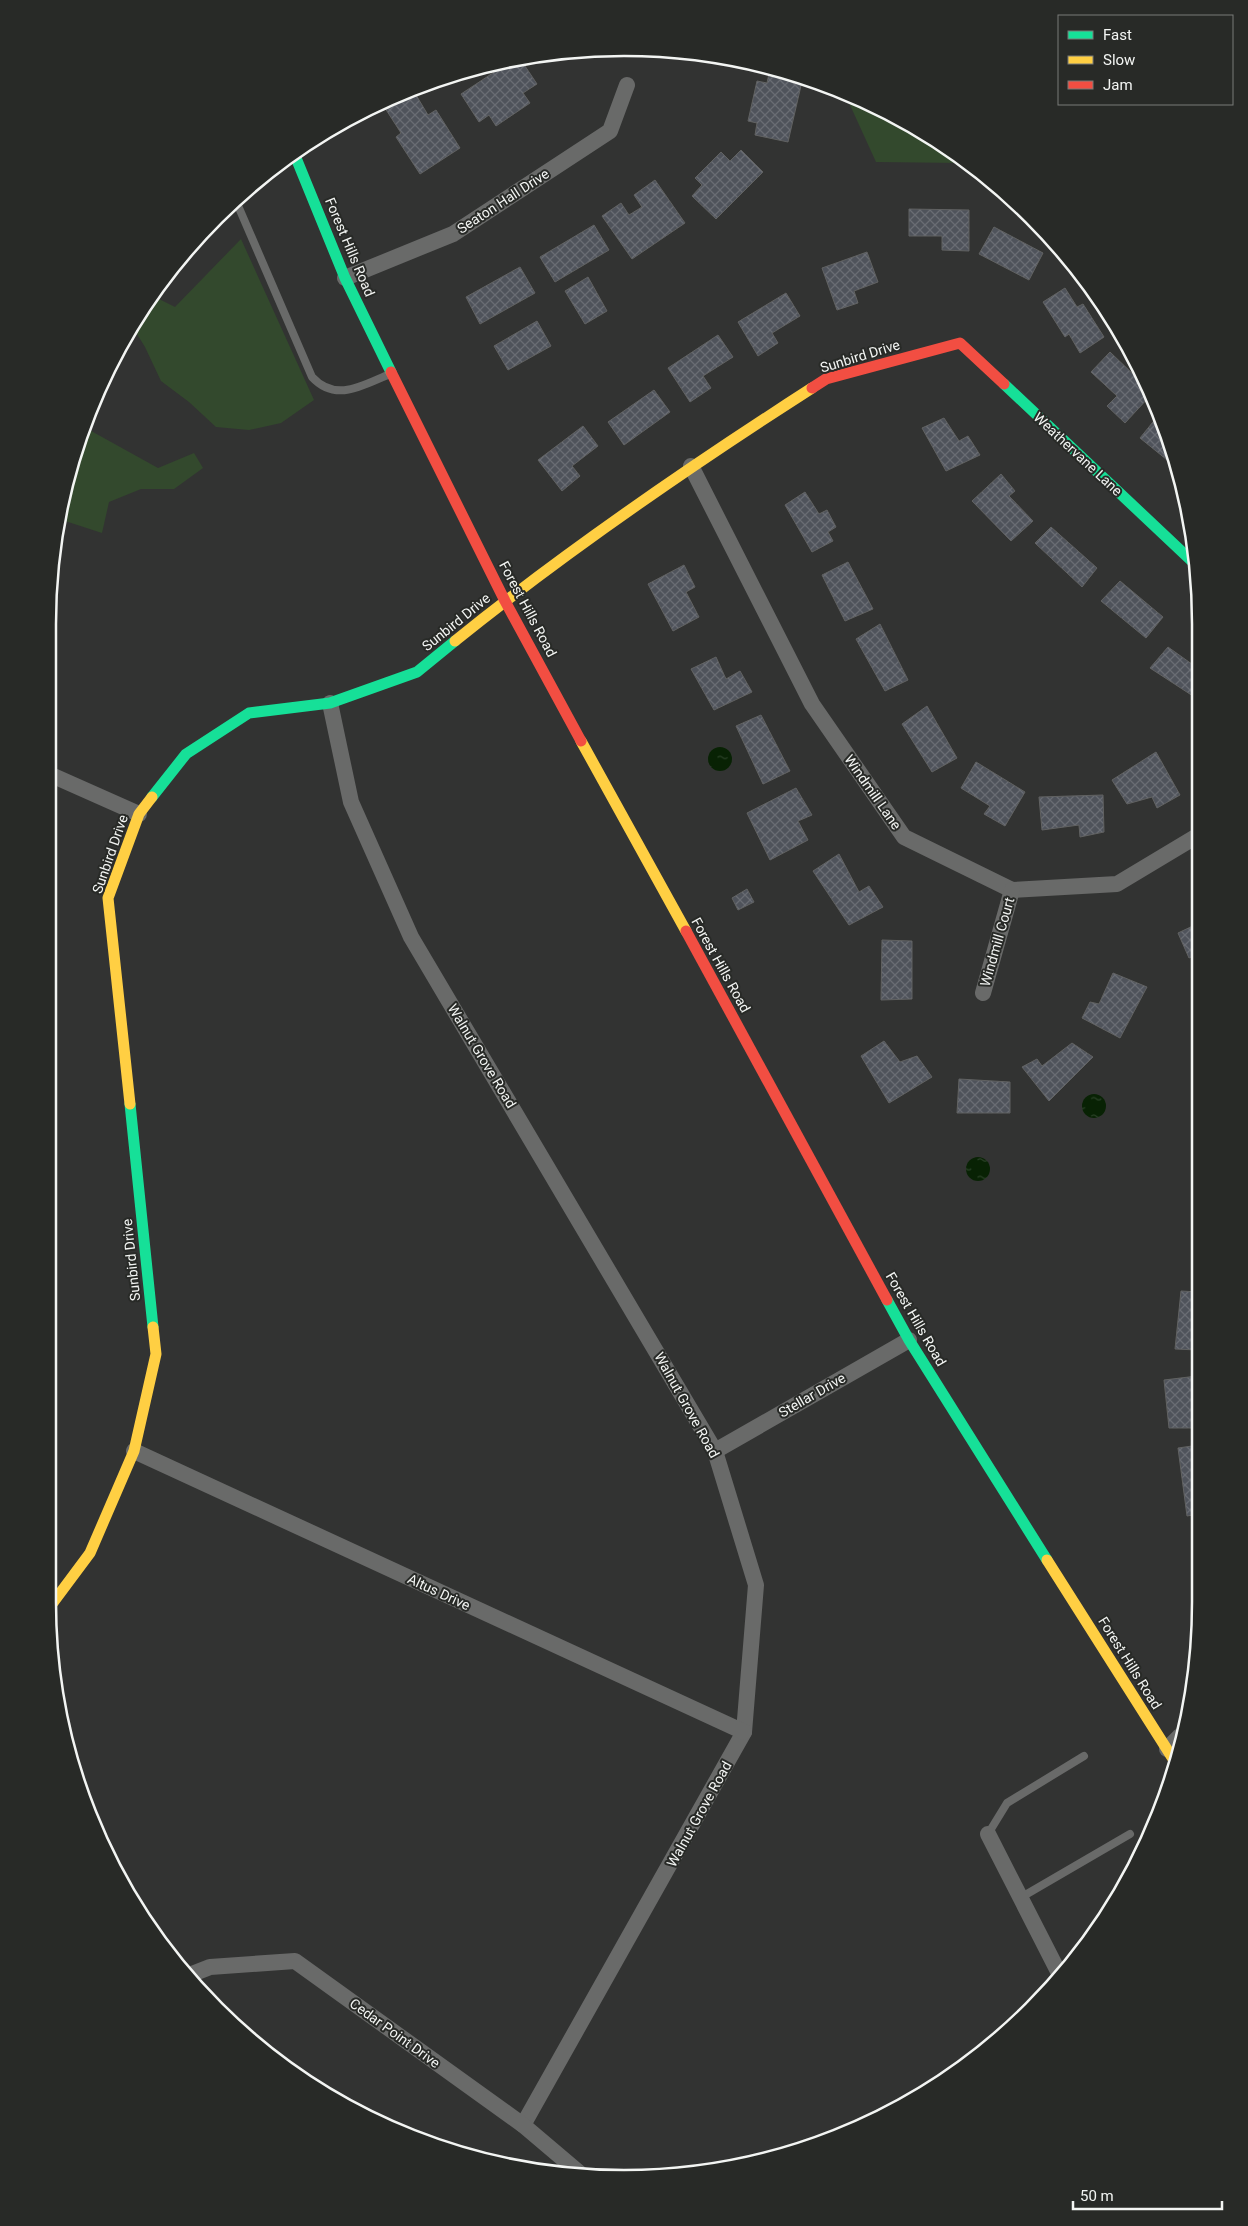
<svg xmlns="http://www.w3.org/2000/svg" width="1248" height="2226" viewBox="0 0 1248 2226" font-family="Roboto,sans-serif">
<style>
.green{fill:#33492d}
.water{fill:url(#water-ripples)}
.building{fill:url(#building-cross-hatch);stroke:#616262}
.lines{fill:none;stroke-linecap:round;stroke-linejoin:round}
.lane{stroke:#696a69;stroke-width:8}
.street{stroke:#696a69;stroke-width:16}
.fast{stroke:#16e098;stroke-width:11}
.slow{stroke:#ffcf43;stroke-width:11}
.jam{stroke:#f24e42;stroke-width:11}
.labels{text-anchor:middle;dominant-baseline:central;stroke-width:4;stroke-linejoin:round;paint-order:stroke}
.street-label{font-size:14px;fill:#f3f5f3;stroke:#282a27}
.rim{fill:none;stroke:#f3f5f3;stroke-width:2.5}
</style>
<defs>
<pattern id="water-ripples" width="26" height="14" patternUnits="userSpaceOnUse" patternTransform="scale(1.25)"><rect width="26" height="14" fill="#082204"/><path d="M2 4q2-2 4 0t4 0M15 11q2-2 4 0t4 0" fill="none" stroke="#2c4329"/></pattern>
<pattern id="building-cross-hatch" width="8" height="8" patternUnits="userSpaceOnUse" patternTransform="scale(1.25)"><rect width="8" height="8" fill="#4f535b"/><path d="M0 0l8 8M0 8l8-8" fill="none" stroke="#696c73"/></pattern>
</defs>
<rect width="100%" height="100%" fill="#323332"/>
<g class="green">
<path d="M845 94 912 125 962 163 876 162Z"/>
<path d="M241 239 314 400 281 423 249 430 216 427 189 402 161 381 145 347 132 326 153 296 175 307Z"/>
<path d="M84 425 93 432 158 468 194 453 203 468 174 489H141L109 502 102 533 62 520 78 439Z"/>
</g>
<g class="water">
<circle cx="720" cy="759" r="12"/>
<circle cx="1094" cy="1106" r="12"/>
<circle cx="978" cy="1169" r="12"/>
</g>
<g class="building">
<path d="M521 60 537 84 523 93 530 103 496 126 489 115 479 122 461 94 511 61Z"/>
<path d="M770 69 803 77 788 142 755 135 757 123 748 121 757 81 767 83Z"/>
<path d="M413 90 428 115 436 110 460 148 420 174 396 137 401 133 385 108Z"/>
<path d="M741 150 763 172 716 219 692 196 702 185 695 178 721 152 730 161Z"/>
<path d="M655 180 685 223 632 259 602 216 621 203 629 215 642 207 634 195Z"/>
<path d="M909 209 969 210V251L942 250V236H909Z"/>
<path d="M594 225 609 250 555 282 540 257Z"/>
<path d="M994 227 1043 253 1029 280 979 254Z"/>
<path d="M867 252 878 282 854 291 858 303 837 310 822 268Z"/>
<path d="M520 267 535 293 480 324 466 297Z"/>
<path d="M588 277 607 311 585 324 565 291Z"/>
<path d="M1065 288 1077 307 1083 304 1104 337 1080 353 1069 334 1065 337 1043 302Z"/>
<path d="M786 293 800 316 772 333 778 343 758 356 738 322Z"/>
<path d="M537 321 551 346 508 370 494 346Z"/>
<path d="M718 335 733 357 703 376 711 388 690 402 668 368Z"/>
<path d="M1110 352 1136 377 1139 375 1149 397 1125 423 1107 406 1117 396 1091 372Z"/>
<path d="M654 390 670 412 624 445 608 422Z"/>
<path d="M1157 417 1170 438 1177 468 1140 438Z"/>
<path d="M944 418 959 441 968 436 980 455 946 471 922 428Z"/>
<path d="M583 426 598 446 572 466 580 476 562 491 538 460Z"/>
<path d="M1001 474 1015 491 1009 496 1033 521 1011 541 972 501Z"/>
<path d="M805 492 819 514 827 510 836 527 828 532 833 541 812 552 785 505Z"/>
<path d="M1051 527 1097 568 1082 587 1035 543Z"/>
<path d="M848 562 873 609 845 621 822 575Z"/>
<path d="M684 565 695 587 686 592 699 617 673 631 648 584Z"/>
<path d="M1120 581 1163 617 1146 638 1101 601Z"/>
<path d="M880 624 908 680 885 691 856 639Z"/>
<path d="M1168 647 1196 667V698L1150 668Z"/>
<path d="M716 657 726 679 740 671 752 692 714 710 691 669Z"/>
<path d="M927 706 957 758 932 772 902 724Z"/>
<path d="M761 715 790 771 763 784 736 726Z"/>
<path d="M1156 752 1180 795 1157 808 1152 797 1127 804 1112 780Z"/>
<path d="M976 762 1025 792 1005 826 984 814 990 806 961 788Z"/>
<path d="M796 788 812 815 798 821 808 840 770 860 747 813Z"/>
<path d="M1103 795 1104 832 1080 837 1079 825 1042 830 1039 797Z"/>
<path d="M839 854 859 892 869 886 883 907 849 925 813 871Z"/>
<path d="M747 889 754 902 738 910 732 898Z"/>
<path d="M1197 924V954L1189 958 1178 933Z"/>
<path d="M882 940 912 941V999L881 1000Z"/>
<path d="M1113 973 1147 987 1120 1038 1082 1018 1090 1002 1099 1004Z"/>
<path d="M884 1041 900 1062 917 1056 932 1077 889 1103 861 1056Z"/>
<path d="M1072 1043 1093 1057 1049 1101 1022 1067 1037 1059 1042 1066Z"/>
<path d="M959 1079 1010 1082V1113H957Z"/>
<path d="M1181 1291 1198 1292V1350L1175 1349Z"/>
<path d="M1197 1376 1199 1428H1169L1164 1380Z"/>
<path d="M1199 1445V1514L1187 1516 1178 1448Z"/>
<path d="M1193 1552H1199V1616L1196 1617Z"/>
</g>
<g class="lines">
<g class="lane">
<path d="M236 201 312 377C336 403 363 385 390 374"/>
<path d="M988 1834 1007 1803 1084 1756"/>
<path d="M1020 1898 1130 1834"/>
</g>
<g class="street">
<path d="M345 278 453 234 610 131 627 85"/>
<path d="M691 466 812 704 904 837 1012 890 1117 884 1197 836"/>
<path d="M330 703 351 802 411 937 715 1451 756 1585 744 1732 523 2125"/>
<path d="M49 774 139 814"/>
<path d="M983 993 1012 890"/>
<path d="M134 1451 744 1732"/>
<path d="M715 1451 909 1340"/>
<path d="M1167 1749 1180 1736"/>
<path d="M988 1834 1061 1977"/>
<path d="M187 1976 210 1967 295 1961 523 2125 582 2175"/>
</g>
<g class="fast">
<path d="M294 153 345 278 391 372"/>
<path d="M1004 384 1196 565"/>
<path d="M152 797 186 754 249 713 330 703 417 672 455 641"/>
<path d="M130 1104 153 1327"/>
<path d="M887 1300 909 1340 1047 1560"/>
</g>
<g class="slow">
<path d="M455 641C569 549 689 467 812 388"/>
<path d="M581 741 686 931"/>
<path d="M130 1104 108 898 139 814 152 797"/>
<path d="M1047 1560 1175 1762"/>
<path d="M52 1604 90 1553 134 1451 156 1354 153 1327"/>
</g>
<g class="jam">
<path d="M391 372 505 601 581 741"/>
<path d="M812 388 826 379 960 343 1004 384"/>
<path d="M686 931 887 1300"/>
</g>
</g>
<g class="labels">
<g class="street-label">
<text transform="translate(503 201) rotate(-33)">Seaton Hall Drive</text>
<text transform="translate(350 247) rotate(67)">Forest Hills Road</text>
<text transform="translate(860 356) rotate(-17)">Sunbird Drive</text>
<text transform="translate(1078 454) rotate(43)">Weathervane Lane</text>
<text transform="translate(528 609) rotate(62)">Forest Hills Road</text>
<text transform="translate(456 622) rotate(-39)">Sunbird Drive</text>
<text transform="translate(873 792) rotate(55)">Windmill Lane</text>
<text transform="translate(110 854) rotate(-71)">Sunbird Drive</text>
<text transform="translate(997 942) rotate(-74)">Windmill Court</text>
<text transform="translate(721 965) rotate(61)">Forest Hills Road</text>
<text transform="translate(482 1056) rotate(59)">Walnut Grove Road</text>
<text transform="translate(131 1260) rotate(-96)">Sunbird Drive</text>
<text transform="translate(916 1319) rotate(60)">Forest Hills Road</text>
<text transform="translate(812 1395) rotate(-30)">Stellar Drive</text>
<text transform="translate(687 1405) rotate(61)">Walnut Grove Road</text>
<text transform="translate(439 1592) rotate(25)">Altus Drive</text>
<text transform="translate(1130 1663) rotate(58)">Forest Hills Road</text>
<text transform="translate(699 1814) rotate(-61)">Walnut Grove Road</text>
<text transform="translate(395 2033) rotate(36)">Cedar Point Drive</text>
</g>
</g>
<path d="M0 0H1248V2226H0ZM624 56H624A568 568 0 0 1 1192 624V1602A568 568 0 0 1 624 2170H624A568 568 0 0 1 56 1602V624A568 568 0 0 1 624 56Z" fill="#282a27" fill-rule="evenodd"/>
<path class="rim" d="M624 56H624A568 568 0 0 1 1192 624V1602A568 568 0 0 1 624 2170H624A568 568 0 0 1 56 1602V624A568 568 0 0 1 624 56Z"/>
<rect x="1058" y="15" width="175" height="90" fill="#282a27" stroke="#797b79"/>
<rect x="1068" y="31" width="25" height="8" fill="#16e098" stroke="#797b79"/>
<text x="1103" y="40" font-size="15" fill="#f3f5f3">Fast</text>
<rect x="1068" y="56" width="25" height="8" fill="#ffcf43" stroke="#797b79"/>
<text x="1103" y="65" font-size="15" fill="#f3f5f3">Slow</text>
<rect x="1068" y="81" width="25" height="8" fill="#f24e42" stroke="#797b79"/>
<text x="1103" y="90" font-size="15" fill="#f3f5f3">Jam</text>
<path d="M1073 2201v8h149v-8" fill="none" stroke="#f3f5f3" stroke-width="2.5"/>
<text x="1080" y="2201" font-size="15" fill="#f3f5f3" stroke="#282a27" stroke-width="4" paint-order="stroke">50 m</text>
</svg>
